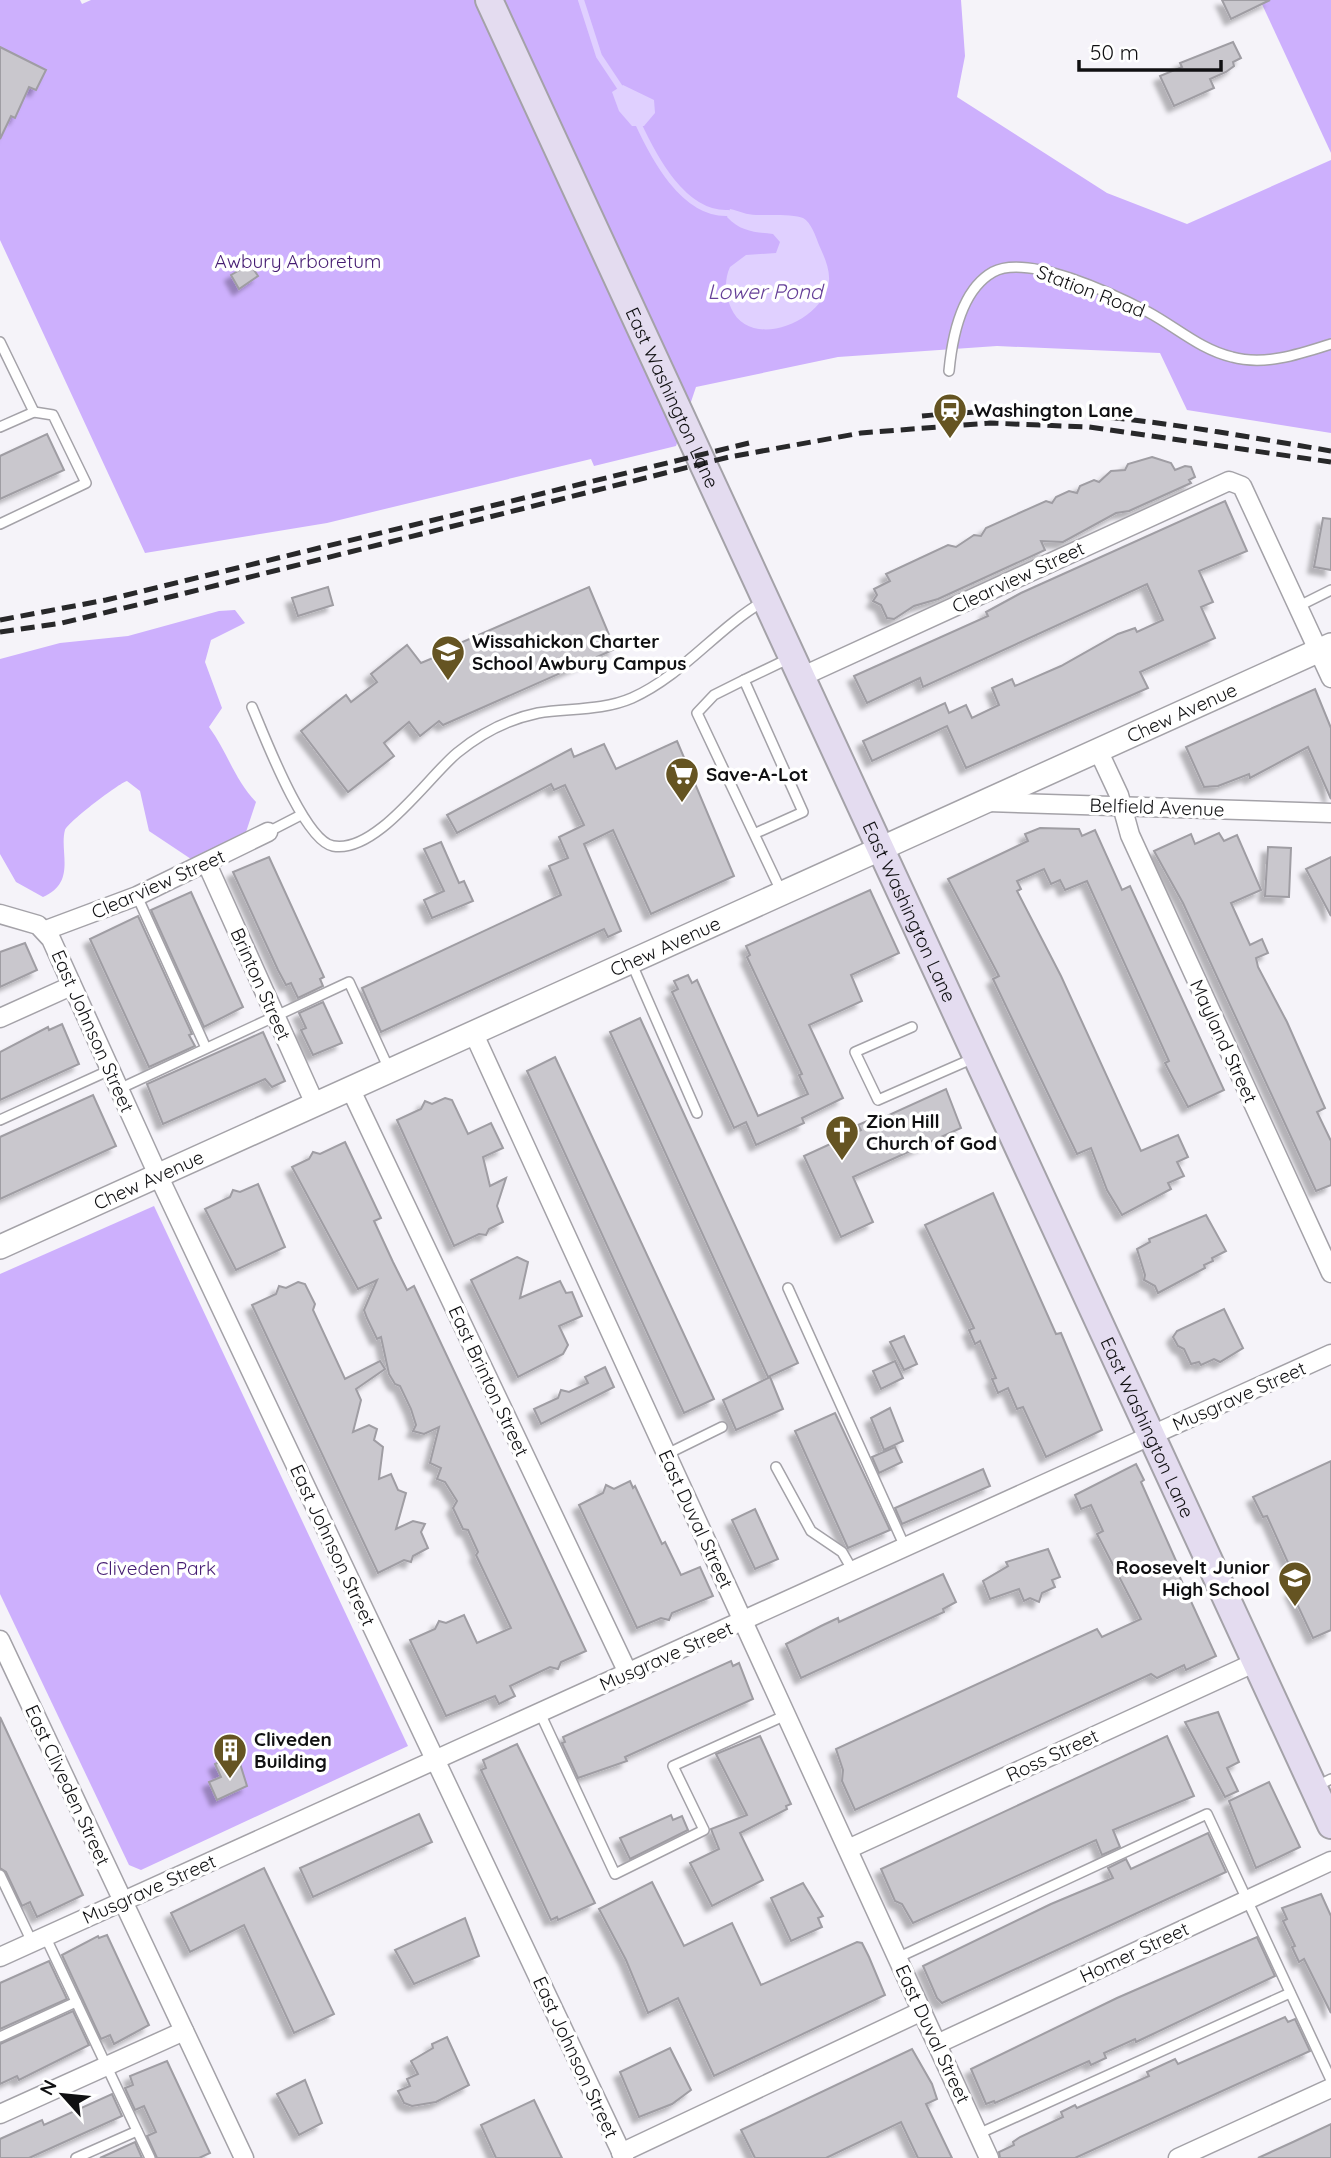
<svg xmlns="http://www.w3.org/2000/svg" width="1331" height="2158" viewBox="0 0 1331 2158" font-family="Quicksand,sans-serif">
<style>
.green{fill:#cdb0fd}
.water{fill:#e0d0ff}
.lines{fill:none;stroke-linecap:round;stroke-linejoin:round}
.stream{stroke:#e0d0ff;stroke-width:6}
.building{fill:#c9c7cd;stroke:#9f9da3;stroke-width:2;filter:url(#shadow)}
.service-casing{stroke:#a4a2a8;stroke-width:12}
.minor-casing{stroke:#a4a2a8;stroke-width:21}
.tertiary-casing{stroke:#a4a2a8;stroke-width:26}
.secondary-casing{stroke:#a4a2a8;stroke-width:30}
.service{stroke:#fff;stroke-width:9}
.minor{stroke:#fff;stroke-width:18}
.tertiary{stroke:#fff;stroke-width:23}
.secondary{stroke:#e4dcf0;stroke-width:26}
.rail{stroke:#28282a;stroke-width:5;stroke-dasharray:14 7;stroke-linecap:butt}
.labels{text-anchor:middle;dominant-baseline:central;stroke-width:7;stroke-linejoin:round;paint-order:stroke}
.park-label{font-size:19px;fill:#451c72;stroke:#fff}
.street-label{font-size:19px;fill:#101012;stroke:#fff}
.poi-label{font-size:19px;font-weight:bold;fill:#101012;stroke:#fff;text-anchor:start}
.water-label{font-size:21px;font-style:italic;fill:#664098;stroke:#fff}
</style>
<defs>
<filter id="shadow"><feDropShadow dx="-6" dy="6" stdDeviation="2" flood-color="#0004"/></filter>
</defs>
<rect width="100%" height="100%" fill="#f5f3f9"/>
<g class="green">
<path d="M0 0H80L82 4 91 0H961L965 56 957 97 1107 193 1187 224 1331 160V433L1187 410 1160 353 997 346 838 357 696 387 676 446 594 466 591 459 327 523 145 553 0 240Z"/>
<path d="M1260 0H1331V153Z"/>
<path d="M235 610 245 623 211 640 205 662 222 708 209 727C227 751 234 779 256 802L246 832 206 858 191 859 149 831 140 791 127 781C119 783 68 822 65 830 59 852 77 882 43 897L16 882 0 854V659L60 643 128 636 219 611Z"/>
<path d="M154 1206 408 1746 141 1870 129 1865 0 1594V1274Z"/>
</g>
<g class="water">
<path d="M623 85 654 100 655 113 644 126H632L619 111 612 92Z"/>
<path d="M730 209C739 211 747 215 756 215 766 215 795 214 803 218 811 222 816 237 819 245 824 256 830 269 829 281 825 321 750 352 731 308 725 295 724 280 730 267L746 255 776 253 780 242 773 234C755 232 741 232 727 217Z"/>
</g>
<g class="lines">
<g class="stream">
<path d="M581 0 599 56 623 92"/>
<path d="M637 121C653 156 683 215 728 213"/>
</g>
</g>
<g class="building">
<path d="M1222 0H1270L1231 19Z"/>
<path d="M1233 42 1241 58 1233 62 1234 66 1226 72 1210 79 1214 88 1174 106 1160 76 1182 67 1180 63Z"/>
<path d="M0 47 46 70 36 90 29 87 15 118 11 116 0 139Z"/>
<path d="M250 264 258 276 239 289 231 275Z"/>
<path d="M47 434 64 470 0 499V456Z"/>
<path d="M1152 457 1171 463 1175 470 1185 466 1191 467 1195 477 1189 480 1191 483 1129 511 1116 513 1063 542 1041 541 1045 550 938 599 914 606 894 619 887 618 881 605 873 601 877 595 874 589 890 581 886 574 948 545 956 547 974 535 981 536 986 528 1046 501 1052 503 1056 497 1069 491 1077 493 1080 486 1094 480 1099 482 1111 471 1125 470 1128 464Z"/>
<path d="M1225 501 1247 551 1199 571 1213 602 1201 607 1215 638 1140 672 1148 688 966 768 947 726 872 761 863 741 945 703 949 713 966 705 972 718 999 705 992 688 1012 679 1015 686 1061 666 1118 634 1135 628 1137 632 1163 620 1147 584 923 687 920 678 867 703 854 676 988 616 986 612 1021 593Z"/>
<path d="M1323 518 1331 519V570L1314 567Z"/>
<path d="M328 587 333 605 298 616 292 598Z"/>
<path d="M589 587 615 649 443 725 439 721 420 736 409 722 384 743 394 756 348 792 301 731 346 695 351 702 377 682 371 674 407 645 421 663 445 653 444 650Z"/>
<path d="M1315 689 1331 728V799L1308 747 1250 778 1249 774 1218 786 1204 787 1186 747Z"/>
<path d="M677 741 734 876 651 914 613 830 584 844 621 931 608 937 604 929 381 1032 362 988 561 895 549 866 568 858 559 837 584 825 565 785 554 790 551 784 457 833 447 815 571 749 574 757 604 744 616 769Z"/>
<path d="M1040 828 1079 829 1082 836 1095 830 1122 890 1130 886 1224 1090 1188 1107 1165 1063 1169 1061 1087 881 1065 890 1060 880 1051 884 1044 869 1017 881 1021 889 1017 891 1061 976 1141 1151 1178 1135 1188 1157 1177 1162 1184 1176 1168 1183 1171 1189 1122 1215 1107 1190 1091 1148 1077 1154 993 979 999 976 948 879 1028 841 1025 834Z"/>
<path d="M1219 833 1224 841 1237 835 1261 890 1231 903 1250 945 1262 939 1268 953 1256 958 1258 967 1287 1022 1325 1108 1317 1112 1331 1141V1185L1316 1191 1183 903 1154 851 1191 834 1195 844Z"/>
<path d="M441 842 459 883 464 881 473 901 432 918 424 900 444 891 424 849Z"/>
<path d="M1268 847 1291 848 1289 897 1265 896Z"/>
<path d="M269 857 324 977 320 979 323 986 298 998 291 983 286 985 278 970 233 872Z"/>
<path d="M1331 857V916L1306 869Z"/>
<path d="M870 890 899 953 851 975 862 1001 809 1025 843 1098 802 1118 804 1123 756 1145 746 1122 734 1128 672 992 678 989 674 981 688 975 692 983 697 980 758 1116 808 1094 799 1075 802 1074 747 957 750 955 746 946Z"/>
<path d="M191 892 243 1007 204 1027 151 910Z"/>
<path d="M138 916 192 1034 189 1035 195 1046 149 1067 90 939Z"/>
<path d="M25 943 37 970 0 987V952Z"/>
<path d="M323 1002 342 1043 313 1055 301 1030 306 1028 299 1013Z"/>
<path d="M640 1018 798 1363 768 1377 610 1032Z"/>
<path d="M62 1024 79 1064 0 1100V1052L48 1027 49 1030Z"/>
<path d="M263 1032 285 1081 272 1087 265 1079 163 1124 147 1084Z"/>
<path d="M555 1057 714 1399 684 1413 527 1071Z"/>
<path d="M946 1089 961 1128 853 1177 873 1222 841 1237 804 1156 861 1130 858 1125 874 1118 876 1121Z"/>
<path d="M93 1095 116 1146 0 1199V1137Z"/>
<path d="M445 1098 452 1100 468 1134 491 1123 503 1148 483 1157 490 1186 506 1178 497 1206 503 1222 489 1229 486 1235 479 1234 454 1246 397 1120 421 1109 425 1101 432 1104Z"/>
<path d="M345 1142 381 1218 374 1221 393 1262 407 1290 414 1286 586 1651 561 1662 558 1669 550 1667 510 1686 515 1696 499 1704 495 1696 446 1716 410 1640 435 1629 439 1621 446 1623 464 1615 477 1643 511 1628 476 1555 478 1552 468 1530 463 1529 453 1508 457 1501 445 1482 437 1479 441 1468 430 1463 439 1427 424 1434 413 1431 416 1425 411 1409 400 1386 395 1384 389 1374 381 1337 377 1339 367 1318 364 1310 377 1280 358 1289 292 1167 309 1159 313 1152 320 1154Z"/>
<path d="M258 1184 285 1247 236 1270 205 1209 230 1197 233 1190 240 1192Z"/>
<path d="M993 1193 1056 1334 1061 1333 1102 1430 1046 1457 1023 1407 1017 1409 1008 1388 998 1393 992 1379 996 1378 980 1341 975 1344 969 1330 974 1328 925 1225Z"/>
<path d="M1206 1215 1226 1251 1212 1258 1213 1261 1204 1265 1205 1268 1158 1293 1155 1286 1144 1280 1145 1275 1137 1249 1150 1242 1149 1239Z"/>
<path d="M517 1257 528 1262 520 1298 560 1281 566 1293 572 1292 582 1316 559 1326 568 1345 563 1354 518 1377 471 1280Z"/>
<path d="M298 1282 305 1284 315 1304 313 1310 345 1379 380 1361 385 1369 356 1389 361 1400 353 1432 369 1425 377 1429 374 1440 383 1447 379 1479 391 1474 398 1490 406 1493 396 1529 413 1521 425 1524 421 1532 428 1548 413 1556 411 1562 404 1560 378 1573 252 1305 276 1294 279 1286 286 1288Z"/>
<path d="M1224 1309 1243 1348 1220 1362 1214 1359 1201 1365 1199 1362 1191 1364 1184 1349 1178 1346 1173 1337 1177 1331Z"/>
<path d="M904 1336 917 1364 904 1370 890 1342Z"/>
<path d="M895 1361 903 1378 881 1389 873 1371Z"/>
<path d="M605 1367 614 1387 541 1424 534 1409 558 1398 561 1390 569 1392 588 1383 585 1377Z"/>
<path d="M770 1377 783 1409 736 1430 723 1400Z"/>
<path d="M890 1408 903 1441 884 1450 871 1418Z"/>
<path d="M835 1413 890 1530 848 1548 795 1431Z"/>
<path d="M895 1447 902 1462 879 1473 872 1457Z"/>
<path d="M1331 1461V1630L1313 1638 1291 1591 1299 1587 1267 1516 1263 1517 1253 1497Z"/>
<path d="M1136 1464 1144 1480 1141 1482 1181 1572 1178 1573 1216 1656 1186 1670 1184 1665 1157 1678 1151 1674 855 1810 842 1781 843 1770 836 1749 1097 1629 1102 1637 1141 1619 1097 1534 1103 1531 1091 1505 1081 1509 1075 1495Z"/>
<path d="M983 1469 990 1486 902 1524 895 1508Z"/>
<path d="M630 1481 633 1488 635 1486 662 1544 665 1542 681 1575 700 1567 713 1596 672 1613 669 1620 661 1618 637 1628 579 1505 603 1493 606 1485 614 1489Z"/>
<path d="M755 1509 778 1559 755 1569 732 1520Z"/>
<path d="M1048 1549 1060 1577 1052 1580 1055 1587 1042 1593 1039 1602 1030 1598 1024 1601 1019 1589 990 1599 983 1581 1008 1566 1006 1562Z"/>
<path d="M943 1574 956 1602 943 1609 944 1612 801 1678 786 1644 821 1626 838 1618 839 1622Z"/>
<path d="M731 1661 733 1666 739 1663 753 1699 625 1757 627 1761 578 1778 562 1743 565 1742 563 1737Z"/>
<path d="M1218 1712 1239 1762 1227 1768 1238 1791 1225 1797 1185 1722Z"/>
<path d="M0 1717 83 1895 37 1917 30 1902 22 1906 6 1872 0 1868Z"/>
<path d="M760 1736 791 1804 786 1806 787 1809 740 1833 763 1880 712 1906 690 1863 719 1849 711 1829 747 1815 716 1754Z"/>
<path d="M1167 1736 1194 1796 1113 1830 1120 1847 1102 1855 1096 1840 913 1923 902 1904 895 1901 881 1869Z"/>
<path d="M517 1744 595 1903 558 1920 557 1917 551 1920 481 1770 486 1768 483 1760Z"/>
<path d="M237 1754 247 1786 217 1800 209 1782 221 1777 215 1764Z"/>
<path d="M1269 1782 1300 1847 1256 1868 1229 1801Z"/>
<path d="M419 1814 432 1842 313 1897 300 1868Z"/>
<path d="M671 1815 673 1820 682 1816 688 1830 630 1859 620 1838Z"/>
<path d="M1208 1833 1226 1872 942 2003 937 1998 923 1966 1051 1904 1113 1878 1108 1868 1126 1859 1131 1869Z"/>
<path d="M264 1868 334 2014 294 2033 244 1925 190 1952 171 1913Z"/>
<path d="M652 1882 684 1946 732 1923 761 1985 857 1942 862 1943 869 1957 885 1995 714 2076 678 1998 648 2013 626 1960 599 1909Z"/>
<path d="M803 1883 823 1916 818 1918 822 1927 791 1941 771 1898Z"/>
<path d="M1321 1894 1331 1916V2013L1304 1959 1299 1962 1292 1947 1295 1946 1283 1921 1287 1919 1282 1908Z"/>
<path d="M465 1918 479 1956 414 1984 395 1950Z"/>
<path d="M107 1935 149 2025 114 2044 110 2035 101 2039 62 1955 98 1936 99 1938Z"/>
<path d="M1257 1937 1275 1976 1136 2042 1135 2039 1104 2053 1106 2058 1091 2065 1089 2061 995 2103 994 2101 986 2104 971 2069 1117 1998Z"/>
<path d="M49 1961 67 1999 0 2029V1983Z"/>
<path d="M73 2011 89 2045 19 2080 17 2076 0 2084V2044Z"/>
<path d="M1285 2017 1288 2022 1295 2019 1310 2051 1075 2158H1000L999 2152 1014 2145 1013 2142 1020 2137 1063 2117 1061 2112 1075 2105 1077 2108 1149 2076 1147 2072 1175 2059 1178 2064Z"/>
<path d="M447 2037 469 2085 436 2102 412 2106 404 2103 398 2091 410 2086 407 2079 418 2074 411 2061 433 2048 432 2044Z"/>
<path d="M670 2048 691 2090 672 2104 639 2117 620 2072Z"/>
<path d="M912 2049 932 2084 937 2099 926 2104 952 2158H918L901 2122 826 2158H755L741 2130Z"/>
<path d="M167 2061 210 2153 199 2158H157L147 2136 156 2132 144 2106 135 2110 125 2088 133 2085 130 2076Z"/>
<path d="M305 2080 322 2123 299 2135 277 2094Z"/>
<path d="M112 2094 122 2116 29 2158H0V2139L42 2120 44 2125Z"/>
<path d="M534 2100 562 2158H496L481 2125Z"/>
<path d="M1331 2124V2158H1258L1293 2142Z"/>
<path d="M135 2142 142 2158H100Z"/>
</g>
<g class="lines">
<g class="service-casing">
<g id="service">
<path d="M0 342 34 412"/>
<path d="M949 371C952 339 961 290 993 272 1028 253 1115 295 1148 312 1176 327 1201 350 1232 357 1265 366 1300 354 1331 344"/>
<path d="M0 427 34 412 53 415 86 483 0 524"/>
<path d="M1297 607 1331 590"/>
<path d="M744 680 790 658"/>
<path d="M252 707C264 735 304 841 333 846 376 854 428 777 457 753 480 734 509 719 538 713 569 708 602 711 632 698 683 675 716 629 764 601"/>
<path d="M268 832 301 815"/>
<path d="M756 833 803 812 744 680 714 695 697 713 781 891"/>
<path d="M137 896 206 1048"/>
<path d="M631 962 697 1113"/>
<path d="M912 1027 855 1052 878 1100 974 1058"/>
<path d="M119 1089 349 982 389 1069"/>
<path d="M0 1120 110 1070"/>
<path d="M788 1288 905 1547"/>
<path d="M667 1454 722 1427"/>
<path d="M776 1467 811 1531 842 1552 853 1571"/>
<path d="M540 1713 615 1874 704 1830 673 1766 786 1715"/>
<path d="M1315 1787 1331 1779"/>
<path d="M0 1875 32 1942"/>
<path d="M45 1936 150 2158"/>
<path d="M897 1958 1207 1814 1331 2080"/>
<path d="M0 2037 76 2002"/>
<path d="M978 2134 1290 1993"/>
<path d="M76 2158 137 2131"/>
</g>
</g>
<g class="minor-casing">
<g id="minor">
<path d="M801 677 1229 481 1242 486 1331 678"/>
<path d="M1098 750 1119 795 1130 835 1331 1273"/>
<path d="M988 802 1331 813"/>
<path d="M207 864 315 1104"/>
<path d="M0 914 38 925 51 939 158 1175 624 2158"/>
<path d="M46 930 137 896 268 832"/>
<path d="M0 1018 71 986"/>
<path d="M473 1032 989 2158"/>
<path d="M350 1088 628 1673"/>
<path d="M0 1640 244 2158"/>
<path d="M848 1849 1256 1662"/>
<path d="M0 1957 1331 1354"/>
<path d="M937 2044 1331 1861"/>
<path d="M0 2114 184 2031"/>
<path d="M621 2153 922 2011"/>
<path d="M1178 2158 1331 2088"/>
</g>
</g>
<g class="tertiary-casing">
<g id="tertiary">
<path id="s1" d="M0 1247 1331 645"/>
</g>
</g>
<g class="secondary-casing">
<g id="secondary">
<path id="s2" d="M489 0 1331 1825"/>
</g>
</g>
<use href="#service" class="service"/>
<use href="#minor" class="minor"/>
<use href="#tertiary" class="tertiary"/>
<use href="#secondary" class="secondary"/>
<g class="rail">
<path d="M922 416C1059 401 1196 428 1331 451"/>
<path d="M0 620 106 600 749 443"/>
<path d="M0 632 62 623 178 595 729 457 861 433 990 423 1089 427 1331 462"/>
</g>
</g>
<defs>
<g id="station-pin" transform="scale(1.75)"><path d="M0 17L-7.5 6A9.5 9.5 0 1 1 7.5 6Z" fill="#655422" stroke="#fff"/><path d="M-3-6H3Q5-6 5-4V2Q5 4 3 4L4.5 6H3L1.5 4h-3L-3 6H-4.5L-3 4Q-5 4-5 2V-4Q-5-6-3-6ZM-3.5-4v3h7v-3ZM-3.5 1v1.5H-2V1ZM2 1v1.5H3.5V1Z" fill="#fff"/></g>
<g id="school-pin" transform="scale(1.75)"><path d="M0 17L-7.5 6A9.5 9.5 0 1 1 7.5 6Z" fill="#655422" stroke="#fff"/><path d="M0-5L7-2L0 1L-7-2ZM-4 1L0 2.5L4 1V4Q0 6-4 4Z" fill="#fff"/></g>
<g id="supermarket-pin" transform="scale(1.75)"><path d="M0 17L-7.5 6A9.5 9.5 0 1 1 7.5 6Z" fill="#655422" stroke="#fff"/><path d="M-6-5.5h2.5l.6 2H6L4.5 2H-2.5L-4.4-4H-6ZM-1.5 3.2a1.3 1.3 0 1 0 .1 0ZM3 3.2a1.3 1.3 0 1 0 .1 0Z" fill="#fff"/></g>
<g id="church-pin" transform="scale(1.75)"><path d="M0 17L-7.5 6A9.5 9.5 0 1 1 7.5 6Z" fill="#655422" stroke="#fff"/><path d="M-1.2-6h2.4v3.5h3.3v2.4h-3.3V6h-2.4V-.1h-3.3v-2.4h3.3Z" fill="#fff"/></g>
<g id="building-pin" transform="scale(1.75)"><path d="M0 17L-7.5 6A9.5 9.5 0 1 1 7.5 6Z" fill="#655422" stroke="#fff"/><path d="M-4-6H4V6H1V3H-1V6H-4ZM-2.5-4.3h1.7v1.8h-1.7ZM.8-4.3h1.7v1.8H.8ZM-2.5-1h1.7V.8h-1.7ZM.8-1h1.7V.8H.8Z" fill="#fff"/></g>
</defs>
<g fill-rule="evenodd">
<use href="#station-pin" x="950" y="410"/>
<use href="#school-pin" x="448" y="652"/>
<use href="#supermarket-pin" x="682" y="774"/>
<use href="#church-pin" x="842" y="1132"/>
<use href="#school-pin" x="1295" y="1578"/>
<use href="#building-pin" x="230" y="1750"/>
</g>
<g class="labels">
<g class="park-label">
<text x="298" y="261">Awbury Arboretum</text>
<text x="156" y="1568">Cliveden Park</text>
</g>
<g class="street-label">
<text transform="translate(1091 291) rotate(21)">Station Road</text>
<text stroke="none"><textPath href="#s2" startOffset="438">East Washington Lane</textPath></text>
<text transform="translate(1018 577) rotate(-25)">Clearview Street</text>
<text stroke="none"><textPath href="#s1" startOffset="1297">Chew Avenue</textPath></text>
<text transform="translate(1157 807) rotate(2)">Belfield Avenue</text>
<text transform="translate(158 884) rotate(-24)">Clearview Street</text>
<text stroke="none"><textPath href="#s2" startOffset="1004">East Washington Lane</textPath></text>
<text stroke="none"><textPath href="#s1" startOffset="730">Chew Avenue</textPath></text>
<text transform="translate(261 984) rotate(66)">Brinton Street</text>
<text transform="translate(93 1031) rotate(66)">East Johnson Street</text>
<text transform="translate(1224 1041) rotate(65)">Mayland Street</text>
<text stroke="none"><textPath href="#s1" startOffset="163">Chew Avenue</textPath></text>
<text transform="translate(489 1381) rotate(65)">East Brinton Street</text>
<text transform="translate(1239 1396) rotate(-24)">Musgrave Street</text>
<text stroke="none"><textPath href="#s2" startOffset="1572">East Washington Lane</textPath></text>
<text transform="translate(696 1519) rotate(65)">East Duval Street</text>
<text transform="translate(333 1545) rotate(65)">East Johnson Street</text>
<text transform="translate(666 1656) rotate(-24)">Musgrave Street</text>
<text transform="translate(1052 1755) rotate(-25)">Ross Street</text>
<text transform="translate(68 1785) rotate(65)">East Cliveden Street</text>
<text transform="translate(149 1889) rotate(-24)">Musgrave Street</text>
<text transform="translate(1134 1952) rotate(-25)">Homer Street</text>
<text transform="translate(933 2034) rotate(65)">East Duval Street</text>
<text transform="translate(576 2057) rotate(65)">East Johnson Street</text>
</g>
<g class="poi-label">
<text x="974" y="410">Washington Lane</text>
<text x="472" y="641">Wissahickon Charter<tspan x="472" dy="22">School Awbury Campus</tspan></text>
<text x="706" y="774">Save-A-Lot</text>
<text x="866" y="1121">Zion Hill<tspan x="866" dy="22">Church of God</tspan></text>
<text x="1270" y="1567" text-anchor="end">Roosevelt Junior<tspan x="1270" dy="22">High School</tspan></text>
<text x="254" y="1739">Cliveden<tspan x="254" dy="22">Building</tspan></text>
</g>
<g class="water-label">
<text x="765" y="291">Lower Pond</text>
</g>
</g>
<g transform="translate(63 2095) rotate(297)" stroke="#ffffff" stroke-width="5" paint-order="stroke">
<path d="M0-5L12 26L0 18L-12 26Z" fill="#101012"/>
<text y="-10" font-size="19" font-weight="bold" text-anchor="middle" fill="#101012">N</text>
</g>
<path d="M1079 60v10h142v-10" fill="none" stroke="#101012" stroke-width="3.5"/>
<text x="1090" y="60" font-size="21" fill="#101012" stroke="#ffffff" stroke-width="5" paint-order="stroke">50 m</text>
</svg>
